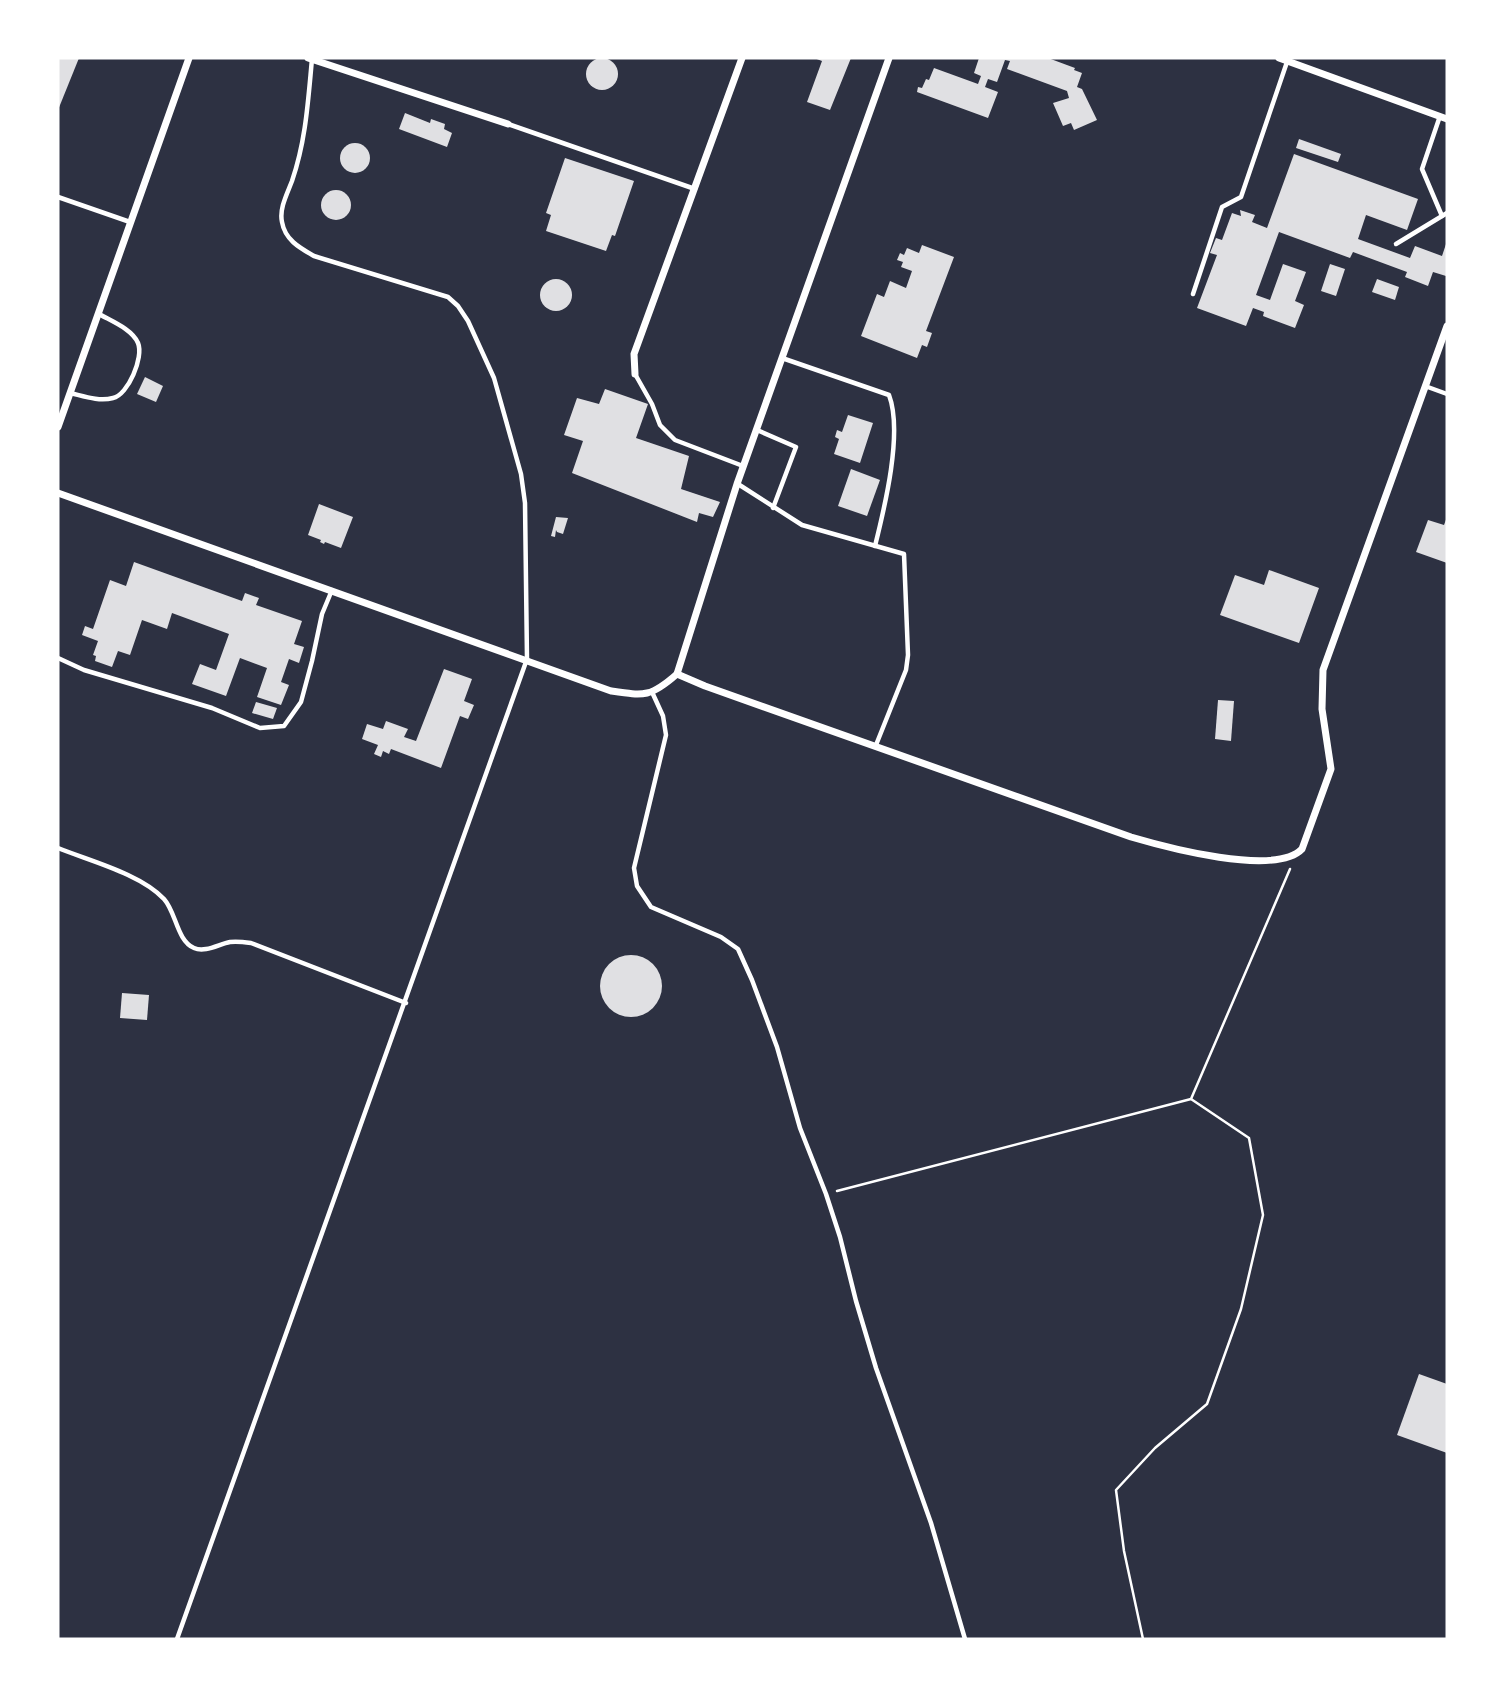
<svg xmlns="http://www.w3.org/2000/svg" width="1505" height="1697" viewBox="0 0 1505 1697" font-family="Roboto,sans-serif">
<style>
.building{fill:#e0e0e3}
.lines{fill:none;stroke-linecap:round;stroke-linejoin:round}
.path{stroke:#fff;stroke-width:2.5}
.service{stroke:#fff;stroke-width:4.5}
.minor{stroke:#fff;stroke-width:7}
</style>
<rect width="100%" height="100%" fill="#2d3142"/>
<g class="building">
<circle cx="602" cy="74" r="16"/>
<path d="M58 58H79L58 110Z"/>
<path d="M814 58H851L830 110 807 102 822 61Z"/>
<path d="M979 58H1048L1075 68 1074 70 1082 73 1077 87 1082 89 1097 120 1074 130 1071 123 1063 126 1053 103 1069 98 1067 91 1007 69 1010 61 1005 60 997 82 988 79 985 87 998 92 988 118 917 92 918 87 922 88 926 79 929 80 934 68 978 84 981 76 974 73Z"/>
<path d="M405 113 430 123 431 119 445 124 444 129 452 133 447 147 399 129Z"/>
<path d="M1299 139 1341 154 1338 162 1296 148Z"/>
<circle cx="355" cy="158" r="15"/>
<path d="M1294 154 1418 199 1407 230 1366 215 1358 239 1410 258 1415 246 1442 256 1447 241 1446 276 1433 272 1428 286 1405 277 1407 272 1353 252 1350 258 1279 232 1256 295 1270 300 1283 264 1306 272 1295 301 1304 305 1295 328 1263 316 1264 312 1253 308 1246 326 1197 308 1217 255 1210 253 1216 238 1222 240 1232 213 1241 216 1240 210 1255 215 1252 222 1267 228Z"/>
<path d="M565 158 634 181 615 236 612 235 606 251 546 231 551 215 546 213Z"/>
<circle cx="336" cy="205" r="15"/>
<path d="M922 245 954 257 926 331 932 333 927 347 922 345 917 358 861 336 877 294 884 297 890 281 906 288 912 271 901 267 903 262 897 260 900 253 904 255 907 248 919 253Z"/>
<path d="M1330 264 1345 269 1336 296 1321 291Z"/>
<circle cx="556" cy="295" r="16"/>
<path d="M1377 279 1399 287 1395 300 1372 292Z"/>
<path d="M145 377 163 386 156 402 137 394Z"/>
<path d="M605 389 648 404 636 438 689 456 681 489 720 502 713 517 699 513 697 522 572 473 583 441 564 435 577 398 599 404Z"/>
<path d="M848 415 873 423 860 463 834 454 839 439 835 437 837 430 842 432Z"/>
<path d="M851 469 880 480 867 516 838 506Z"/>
<path d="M319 504 353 517 341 548 325 542 324 544 320 542 321 540 308 535Z"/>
<path d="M556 517 568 518 563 534 557 532 556 530 555 537 551 536Z"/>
<path d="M1447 517V563L1416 552 1428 520 1444 525Z"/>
<path d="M134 562 242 601 245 593 259 598 256 605 302 621 294 644 304 647 299 663 289 659 281 682 289 685 281 705 257 697 267 668 240 658 226 696 192 684 200 664 216 670 229 634 172 613 167 629 142 620 130 655 118 651 112 667 95 661 96 656 93 655 98 641 82 635 85 626 93 629 110 580 126 586Z"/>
<path d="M1269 570 1319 588 1299 643 1220 615 1235 575 1264 585Z"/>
<path d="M444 669 472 679 464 701 474 705 468 719 460 716 441 768 391 749 389 754 383 751 381 757 374 754 378 745 362 739 367 724 383 729 386 721 408 729 404 737 416 741Z"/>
<path d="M1218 700 1234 701 1231 741 1215 739Z"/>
<path d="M256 702 277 708 273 719 252 713Z"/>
<circle cx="631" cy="986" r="31"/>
<path d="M122 993 149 995 147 1020 120 1018Z"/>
<path d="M1419 1374 1447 1384V1453L1397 1435Z"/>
</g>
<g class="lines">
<g class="path">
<path d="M837 1191 1191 1099 1290 869"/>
<path d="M1143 1639 1124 1551 1116 1490 1155 1448 1207 1404 1241 1309 1263 1215 1249 1138 1191 1099"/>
</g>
<g class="service">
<path d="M1440 116 1422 169 1442 216"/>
<path d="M508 124 695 189"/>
<path d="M58 197 130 222"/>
<path d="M1396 244 1447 213"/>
<path d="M1193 294 1222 207 1241 197 1287 62"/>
<path d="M782 358 889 395C903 432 885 506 875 546"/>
<path d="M635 374 652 404 660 425 675 440 743 466"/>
<path d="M1425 386 1447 394"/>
<path d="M70 393C83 396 99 402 113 398 128 395 144 357 138 343 132 329 111 321 99 314"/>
<path d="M757 430 796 447 773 508"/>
<path d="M738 484 802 525 904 554 908 655 906 670 876 745"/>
<path d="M58 658 84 670 212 708 260 728 284 726 301 702 312 661 322 614 332 590"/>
<path d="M652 692 663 716 666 735 634 868 637 886 651 907 721 937 738 949 752 980 777 1047 800 1128 826 1194 840 1237 856 1301 876 1368 931 1523 965 1639"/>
<path d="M58 848C90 861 141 874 164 899 176 912 177 941 194 948 205 953 219 944 230 942 237 941 244 942 251 943L406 1003"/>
<path d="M177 1639 527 659 525 503 521 474 494 378 468 321 458 306 448 297 314 256C300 248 285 240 282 222 279 209 287 194 292 181 306 140 308 101 312 59"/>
</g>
<g class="minor">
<path d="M308 58 508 124"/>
<path d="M1279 58 1447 119"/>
<path d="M635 374 634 354 742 58"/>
<path d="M58 427 189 58"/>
<path d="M58 493 611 691C645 696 651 697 677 674L737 484 889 58"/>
<path d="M677 674 705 686 1131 837C1165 847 1275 877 1302 849L1331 769 1322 709 1323 670 1447 326"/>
</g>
</g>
<rect width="1505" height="1697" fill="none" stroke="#ffffff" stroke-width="119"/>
</svg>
